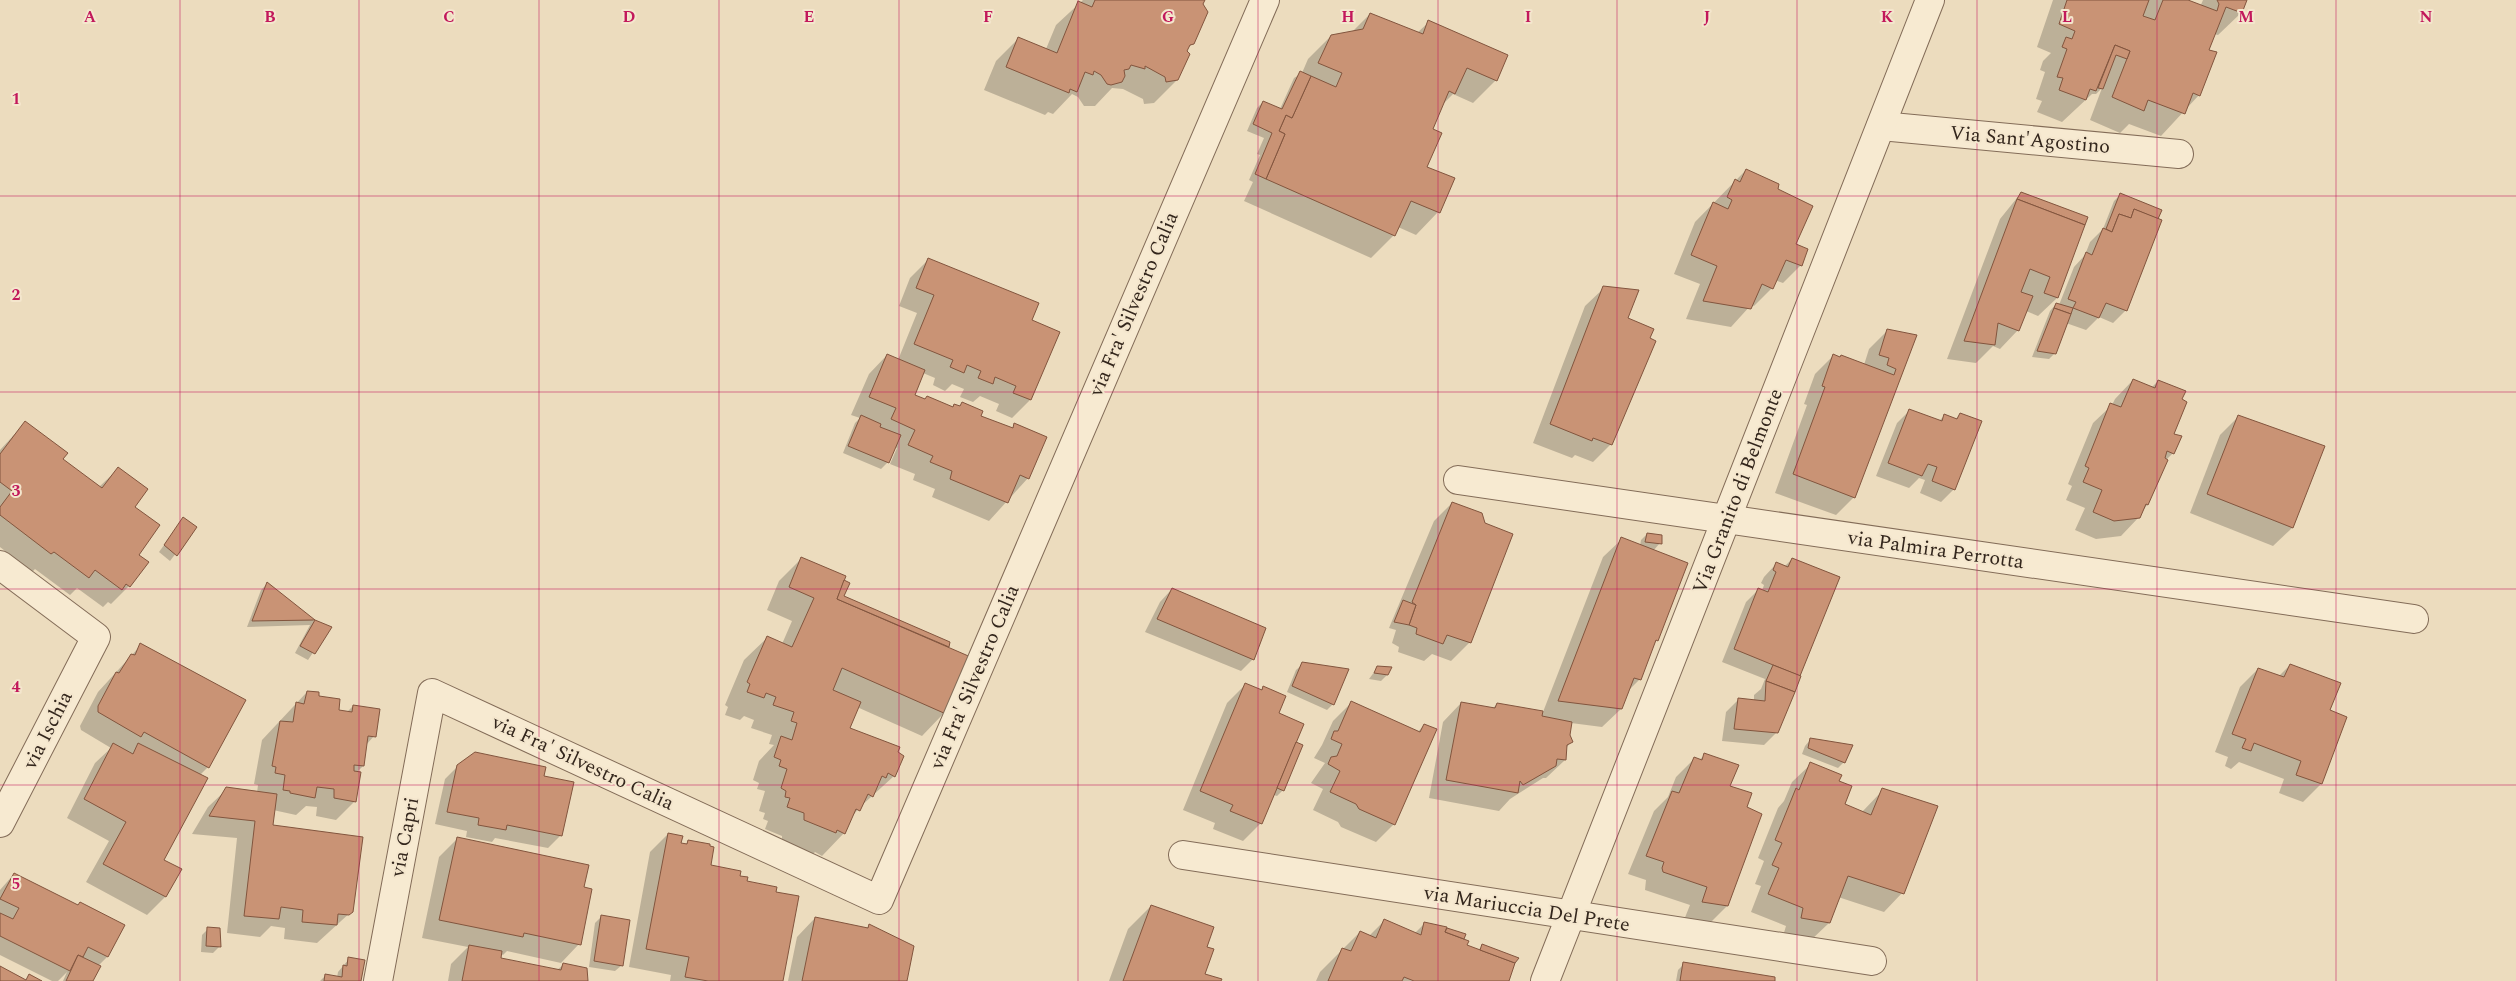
<svg xmlns="http://www.w3.org/2000/svg" width="2516" height="981" viewBox="0 0 2516 981" font-family="Spectral,serif">
<style>
.shadow{fill:#0003}
.building{fill:#c99375;stroke:#82553e}
.lines{fill:none;stroke-linecap:round;stroke-linejoin:round}
.minor-casing{stroke:#836c58;stroke-width:30}
.minor{stroke:#f7ead1;stroke-width:28}
.grid{fill:none;stroke:#c2185b;stroke-width:1;stroke-opacity:0.55}
.labels{text-anchor:middle;dominant-baseline:central;stroke-width:4;stroke-linejoin:round;paint-order:stroke}
.street-label{font-size:20px;fill:#33261c;stroke:#f4e6cd}
.grid-label{font-size:16px;text-anchor:middle;font-weight:bold;fill:#c2185b;stroke:#f4e6cd;stroke-width:4;stroke-linejoin:round;paint-order:stroke}
</style>
<rect width="100%" height="100%" fill="#ecdcbe"/>
<g class="shadow">
<path d="M1083 0H1204L1193 43 1185 51 1177 80 1154 103 1144 104 1143 99 1123 89 1112 88 1095 106H1084L1078 97 1072 94 1053 114 1048 112 1045 115 984 90 996 61 1019 38 1046 49 1056 25Z"/>
<path d="M2053 0H2187L2200 7 2203 0H2246L2241 13 2218 35 2214 34 2208 50 2199 95 2161 136 2129 124 2120 133 2090 120 2102 88 2096 94H2092L2062 122 2037 112 2042 101 2036 99 2045 72 2040 70 2043 61 2051 53 2037 47Z"/>
<path d="M1370 14 1417 33 1429 22 1496 80 1473 103 1453 94 1441 106 1431 129 1426 167 1438 212 1416 235 1398 227 1394 235 1371 258 1244 201 1253 182 1249 180 1260 155 1257 154 1264 138 1247 131 1257 108 1263 102 1280 109 1294 78 1302 73 1308 59 1331 36 1352 32Z"/>
<path d="M1746 170 1776 190 1801 265 1783 283 1775 280 1772 288 1754 306 1751 305 1731 327 1686 319 1700 284 1674 274 1695 222Z"/>
<path d="M2021 193 2086 217 2057 298 2038 316 2026 311 2018 330 2000 349 1993 346 1976 363 1947 359 2000 219Z"/>
<path d="M2120 195 2126 310 2113 323 2099 317 2086 330 2066 323 2055 353 2049 359 2032 357 2050 311 2056 304 2059 305 2074 267 2085 255 2090 242 2103 229 2114 201Z"/>
<path d="M929 259 1030 321V400L1012 418 996 411 999 404 980 396 973 402 960 397 964 389 952 384 945 391 933 385 935 378 923 373 913 396 952 408 955 405 959 407 962 404 980 416 1011 429 1015 425 1028 478 989 521 932 497 935 489 913 480 915 474 890 464 897 448 894 447 887 463 881 469 843 453 855 423 860 418 851 415 869 374 887 355 898 360 917 313 899 306 910 278Z"/>
<path d="M1604 288 1626 319 1611 444 1593 462 1575 455 1572 458 1533 443 1585 306Z"/>
<path d="M1887 331 1915 336 1854 497 1836 515 1775 493 1807 405 1804 404 1815 374 1833 356 1864 365 1869 349Z"/>
<path d="M2133 380 2151 388 2158 381 2181 400 2173 434V453L2167 459 2147 505 2139 517 2121 536 2096 539 2075 530 2085 508 2066 500 2072 486 2068 484 2093 423 2112 405 2115 399Z"/>
<path d="M1910 410 1939 421 1944 416 1955 420 1960 414 1954 489 1941 502 1920 493 1925 480 1919 478 1909 488 1876 476 1897 423Z"/>
<path d="M2238 417 2323 447 2292 528 2273 546 2190 513 2220 435Z"/>
<path d="M25 423 62 459 99 487 118 469 134 507 137 555 147 563 129 586 111 604 108 602 103 607 77 588 70 595 35 569 32 572 0 547V450Z"/>
<path d="M1452 503 1470 642 1451 661 1432 654 1424 661 1398 652 1399 647 1392 643 1396 630 1389 628 1434 521Z"/>
<path d="M183 519 195 528 170 561 159 552Z"/>
<path d="M1647 534 1660 543 1653 551 1657 640 1653 645 1640 679 1628 691 1621 709 1602 727 1571 723 1569 735 1572 741 1566 748 1565 760 1546 778H1543L1510 799 1499 811 1429 798 1443 722 1461 703 1492 709 1497 704 1543 712 1603 557 1622 539 1640 546 1641 540Z"/>
<path d="M802 558 843 597 948 643 944 713 922 736 857 707 848 729 896 753 894 776 860 807 850 819 844 833 822 856 815 852 812 855 782 842V836L765 829 768 821 763 819 765 813 759 811 765 791 757 789 759 783 753 780 759 761 774 745 769 744 772 735 751 728 754 720 744 716 740 720 725 715 728 707 725 705 744 660 767 638 782 644 792 621 767 610 779 581Z"/>
<path d="M1792 559 1777 732 1764 745 1722 741 1726 712 1738 700 1754 701V695L1761 689 1765 679 1722 662 1746 602 1759 589 1762 591 1764 585 1761 583 1764 577 1776 564 1784 567Z"/>
<path d="M267 584 314 621 330 627 308 660 295 653 310 625 247 627 261 590Z"/>
<path d="M1172 589 1253 659 1241 671 1145 632 1160 602Z"/>
<path d="M141 645 208 767 200 775 162 860 165 897 147 915 86 882 109 841 67 818 95 763 111 748 81 730 80 726 98 692Z"/>
<path d="M1303 664 1333 704 1327 710 1287 692 1296 670Z"/>
<path d="M2290 665 2329 711 2321 784 2303 802 2279 793 2284 779 2239 762 2231 769 2225 766 2228 757 2215 752 2240 687 2258 669 2279 676Z"/>
<path d="M1378 667 1387 675 1381 681 1369 679Z"/>
<path d="M1245 685 1260 691 1264 687 1294 743 1283 790 1277 796 1274 795 1261 823 1243 841 1213 829 1215 823 1183 810 1227 703Z"/>
<path d="M307 692 337 711 347 712 353 706 374 736 366 745 363 766 356 773H360L354 802 336 820 316 816 317 807 306 806 296 815 273 810 271 826 352 911 317 943 284 939 285 928 271 926 260 937 227 933 237 838 192 834 208 807 227 789 257 793 258 785 254 784 262 740Z"/>
<path d="M1351 703 1417 733 1424 725 1394 824 1376 842 1341 827 1338 822 1313 810 1323 789 1311 783 1325 763 1314 758 1322 745 1333 721Z"/>
<path d="M1811 739 1844 762 1838 768 1802 754 1805 746Z"/>
<path d="M1705 755 1746 808 1727 906 1709 924 1684 920 1690 905 1645 890 1646 880 1628 874 1654 811 1668 797 1676 777 1694 759 1699 760Z"/>
<path d="M1811 764 1838 782 1843 805 1862 812 1883 790 1902 893 1884 912 1838 897 1829 923 1810 941 1783 936 1786 926 1751 912 1761 886 1755 884 1764 861 1758 858 1778 808 1784 801 1792 782Z"/>
<path d="M458 766 543 777 561 835 548 848 495 838 492 842 466 837 467 831 435 824 445 779Z"/>
<path d="M668 834 680 844 685 845 689 841 710 866 739 877 746 882 782 981H670L671 975 629 967 650 852Z"/>
<path d="M457 839 582 888 579 944 561 963 507 951 503 955 501 954 500 959 557 970 563 965 586 981H448L451 964 468 947 422 938 439 857Z"/>
<path d="M14 874 107 957 98 966 92 981H63L67 972 58 981H52L0 955V890Z"/>
<path d="M1151 906 1205 947 1203 974 1220 981H1109L1128 929Z"/>
<path d="M601 917 622 965 615 971 589 967 595 923Z"/>
<path d="M815 918 866 929 869 926 906 981H788L797 937Z"/>
<path d="M1384 921 1414 934 1424 924 1444 933 1447 929 1463 938 1466 946 1478 950 1483 946 1514 963 1508 981H1316L1320 972 1360 932 1369 936Z"/>
<path d="M208 929 219 947 213 953 201 952 202 935Z"/>
<path d="M349 959 360 981H320L325 976 337 978 338 972Z"/>
<path d="M1684 964 1773 981H1676L1678 970Z"/>
</g>
<g class="building">
<path d="M1095 0H1205L1203 4 1208 12 1194 44 1190 45 1187 51 1190 54 1178 80 1166 82 1165 77 1145 66V69L1131 65 1129 69 1124 70 1125 76 1122 82 1111 85 1107 84 1101 75 1094 71 1093 75 1085 72 1077 92 1070 89 1069 93 1006 67 1018 37 1057 53 1078 1 1092 7Z"/>
<path d="M2067 0H2149L2143 16 2155 20 2163 0H2188L2217 11 2219 4 2217 0H2247L2242 13 2226 7 2209 50 2217 52 2200 96 2193 93 2185 114 2148 100 2144 111 2112 97 2130 51 2115 45 2096 91 2090 89 2086 100 2059 90 2063 78 2057 77 2067 49 2062 47 2066 37 2072 39 2075 31 2059 24Z"/>
<path d="M1370 13 1423 34 1428 20 1508 55 1497 81 1467 68 1455 94 1449 91 1433 129 1442 133 1427 167 1455 178 1440 213 1411 201 1395 236 1266 179 1285 134 1279 131 1286 115 1292 118 1311 76 1336 87 1342 73 1318 63 1331 35 1363 29Z"/>
<path d="M2115 45 2130 51 2127 59 2116 55 2103 89 2098 88Z"/>
<path d="M1300 71 1311 76 1292 118 1286 115 1279 131 1285 134 1266 179 1255 174 1272 133 1253 124 1263 101 1282 109Z"/>
<path d="M1746 169 1779 184 1778 189 1813 206 1796 244 1808 249 1802 266 1786 260 1773 289 1762 284 1751 309 1703 301 1717 266 1691 255 1713 202 1728 209 1732 200 1727 197 1735 179 1740 182Z"/>
<path d="M2021 192 2088 217 2085 225 2017 199Z"/>
<path d="M2120 193 2162 210 2158 219 2134 209 2131 218 2119 214 2112 232 2106 229Z"/>
<path d="M2017 199 2085 225 2058 298 2044 293 2050 277 2030 269 2021 292 2033 296 2019 331 1998 323 1995 345 1964 341Z"/>
<path d="M2134 209 2162 220 2127 311 2106 303 2099 318 2073 308 2076 302 2068 299 2086 252 2092 255 2103 228 2112 232 2119 214 2131 218Z"/>
<path d="M928 258 1039 303 1032 320 1060 332 1031 400 1013 393 1016 386 995 377 993 384 978 378 981 371 967 365 964 373 950 367 953 360 914 344 934 295 916 288Z"/>
<path d="M1603 286 1639 290 1628 318 1654 329 1650 338 1656 341 1612 445 1593 438 1592 441 1550 424Z"/>
<path d="M2056 303 2073 308 2071 314 2054 308Z"/>
<path d="M2054 308 2071 314 2056 354 2037 351Z"/>
<path d="M1887 329 1917 335 1855 498 1793 474 1825 387 1822 386 1833 354 1840 357 1841 355 1894 375 1896 369 1887 365 1889 358 1879 355Z"/>
<path d="M887 354 925 370 915 395 925 399 927 396 953 407 954 404 960 406 962 402 983 411 981 416 1013 428 1014 423 1047 437 1029 479 1020 475 1008 503 950 479 952 471 930 462 933 456 908 445 915 430 891 419 896 408 869 397Z"/>
<path d="M2133 379 2155 388 2158 380 2186 391 2182 399 2187 402 2174 434 2182 436 2174 454 2167 451 2165 458 2168 460 2148 505 2146 504 2140 518 2114 521 2093 512 2102 490 2083 482 2089 468 2085 466 2110 403 2121 407Z"/>
<path d="M1909 409 1942 421 1944 414 1957 419 1960 413 1982 421 1955 490 1932 481 1937 467 1928 464 1922 476 1888 463Z"/>
<path d="M861 415 881 424 880 427 901 435 889 463 848 446Z"/>
<path d="M2238 415 2325 446 2293 528 2207 494Z"/>
<path d="M25 421 68 453 63 459 102 488 118 467 148 489 135 507 160 525 139 555 149 562 130 587 126 584 122 590 95 570 89 578 54 552 51 554 0 515V507L12 491 0 482V454Z"/>
<path d="M1452 502 1482 513 1485 523 1513 534 1471 643 1447 635 1443 644 1416 634 1417 628 1409 625 1416 605 1412 602Z"/>
<path d="M183 517 197 527 177 556 164 545Z"/>
<path d="M1647 533 1662 535V544L1645 542Z"/>
<path d="M1621 537 1688 563 1658 641 1656 640 1641 680 1634 678 1622 709 1558 701Z"/>
<path d="M801 557 846 576 837 599 973 658 946 714 842 668 833 690 861 702 850 728 900 747 898 752 904 756 895 777 888 773 886 778 882 776 873 797 868 794 860 811 856 809 845 834 837 830 836 833 804 820V813L787 807 790 798 785 797 786 791 781 788 787 769 779 766 781 760 774 757 781 736 792 740 797 723 791 721 794 712 773 705 776 697 766 693 764 698 747 692 750 684 747 682 767 636 792 647 814 598 789 587Z"/>
<path d="M1792 558 1840 577 1800 676 1734 649 1758 588 1768 592 1776 572 1773 570 1776 562 1788 567Z"/>
<path d="M844 580 850 583 844 596 950 642 949 647 837 599Z"/>
<path d="M267 582 315 620 252 621Z"/>
<path d="M1172 588 1266 628 1254 660 1157 619Z"/>
<path d="M1403 600 1416 605 1409 625 1394 622Z"/>
<path d="M315 620 332 627 315 654 300 646Z"/>
<path d="M140 643 246 700 209 768 144 732 141 737 98 712V706L116 672 119 673 131 654 135 655Z"/>
<path d="M1302 662 1349 669 1334 705 1292 686Z"/>
<path d="M2290 664 2341 683 2330 710 2347 717 2322 784 2296 775 2301 761 2254 743 2251 751 2242 748 2246 739 2232 734 2258 668 2284 677Z"/>
<path d="M1773 665 1801 676 1795 692 1766 681Z"/>
<path d="M1377 666 1392 667 1388 675 1374 673Z"/>
<path d="M1766 681 1795 692 1778 733 1734 729 1738 698 1765 701Z"/>
<path d="M1245 683 1262 690 1263 686 1286 696 1279 713 1304 724 1262 824 1230 811 1233 805 1200 791Z"/>
<path d="M307 691 319 692V696L340 699 339 710 352 712 353 705 380 709 376 737 368 736 364 766 354 765V771L361 772 356 802 334 798V789L317 787 315 798 290 793V791L283 790 285 775 275 773 276 767 272 766 280 721 293 722 296 702 304 704Z"/>
<path d="M1351 701 1420 732 1424 724 1437 729 1395 825 1359 809 1356 804 1330 792 1340 771 1328 764 1331 757 1337 756 1342 744 1331 739 1334 731H1338Z"/>
<path d="M1461 702 1495 708 1497 703 1543 711 1542 716 1572 722 1570 735 1573 742 1567 745 1566 760 1557 759 1556 766 1523 785 1520 781 1518 793 1446 780Z"/>
<path d="M1810 738 1853 745 1845 763 1808 748Z"/>
<path d="M1296 742 1303 745 1284 791 1277 788Z"/>
<path d="M113 743 133 754 138 743 208 778 164 860 182 869 166 897 103 864 126 822 84 799Z"/>
<path d="M475 752 546 767 544 776 574 782 562 836 507 825 506 830 478 825 479 818 447 812 457 765Z"/>
<path d="M1704 753 1739 765 1730 786 1752 793 1747 807 1762 814 1728 906 1702 902 1707 887 1663 872 1662 868 1664 862 1646 856 1672 791 1679 793 1694 757 1702 760Z"/>
<path d="M1810 762 1842 775 1839 781 1852 786 1845 804 1871 815 1882 788 1938 806 1904 894 1848 876 1830 923 1801 918 1803 908 1768 894 1779 868 1772 865 1782 843 1775 840 1796 788 1799 790Z"/>
<path d="M226 787 277 794 273 825 363 837 353 912 349 915 338 914 337 925 302 922 303 910 281 907 279 919 244 916 255 821 209 816Z"/>
<path d="M668 833 683 836 681 843 687 844 688 840 710 844V846L714 847 711 865 741 871 740 876 748 877 747 881 777 887 776 892 799 896 783 981H708L685 977 689 957 646 949Z"/>
<path d="M457 837 589 865 584 887 592 889 581 945 524 933 523 937 439 920Z"/>
<path d="M14 873 78 905 80 902 125 925 108 957 88 947 83 957 78 955 70 971 0 936V913L13 919 19 908 0 899Z"/>
<path d="M1151 905 1214 927 1207 947 1214 949 1205 974 1222 979 1221 981H1123Z"/>
<path d="M601 915 630 920 623 966 594 961Z"/>
<path d="M815 917 868 928 869 924 914 946 907 981H802Z"/>
<path d="M1384 919 1421 935 1424 922 1447 927 1445 932 1469 941 1467 945 1515 963 1509 981H1414L1404 977 1402 981H1328L1342 948 1351 951 1360 931 1376 938Z"/>
<path d="M207 927 220 928 221 947 206 946Z"/>
<path d="M1447 928 1466 934 1464 939 1445 932Z"/>
<path d="M1482 944 1519 958 1515 963 1480 950Z"/>
<path d="M469 945 502 951 501 958 561 970 563 963 587 968 588 981H462Z"/>
<path d="M78 955 101 966 93 981H66Z"/>
<path d="M348 957 365 960 361 981H324L325 974 342 977 343 965 347 966Z"/>
<path d="M1683 962 1775 977V981H1680Z"/>
<path d="M0 966 26 980 29 974 42 981H0Z"/>
</g>
<g class="lines">
<g class="minor-casing">
<g id="minor">
<path d="M1881 126 2179 154"/>
<path d="M1458 480 2414 619"/>
<path d="M0 565 96 637 0 823"/>
<path d="M1183 855 1872 961"/>
<path d="M378 981 432 693 879 900 1265 0"/>
<path d="M1545 981 1930 0"/>
</g>
</g>
<use href="#minor" class="minor"/>
</g>
<path class="grid" d="M180 0V981M359 0V981M539 0V981M719 0V981M899 0V981M1078 0V981M1258 0V981M1438 0V981M1617 0V981M1797 0V981M1977 0V981M2157 0V981M2336 0V981M0 196H2516M0 392H2516M0 589H2516M0 785H2516"/>
<g class="labels">
<g class="street-label">
<text transform="translate(2030 140) rotate(5)">Via Sant'Agostino</text>
<text transform="translate(1134 304) rotate(-67)">via Fra' Silvestro Calia</text>
<text transform="translate(1738 491) rotate(-69)">Via Granito di Belmonte</text>
<text transform="translate(1936 550) rotate(8)">via Palmira Perrotta</text>
<text transform="translate(975 677) rotate(-67)">via Fra' Silvestro Calia</text>
<text transform="translate(48 730) rotate(-63)">via Ischia</text>
<text transform="translate(583 763) rotate(25)">via Fra' Silvestro Calia</text>
<text transform="translate(405 837) rotate(-79)">via Capri</text>
<text transform="translate(1527 909) rotate(9)">via Mariuccia Del Prete</text>
</g>
</g>
<g class="grid-label">
<text x="90" y="22">A</text>
<text x="270" y="22">B</text>
<text x="449" y="22">C</text>
<text x="629" y="22">D</text>
<text x="809" y="22">E</text>
<text x="988" y="22">F</text>
<text x="1168" y="22">G</text>
<text x="1348" y="22">H</text>
<text x="1528" y="22">I</text>
<text x="1707" y="22">J</text>
<text x="1887" y="22">K</text>
<text x="2067" y="22">L</text>
<text x="2246" y="22">M</text>
<text x="2426" y="22">N</text>
<text x="16" y="104">1</text>
<text x="16" y="300">2</text>
<text x="16" y="496">3</text>
<text x="16" y="692">4</text>
<text x="16" y="889">5</text>
</g>
</svg>
